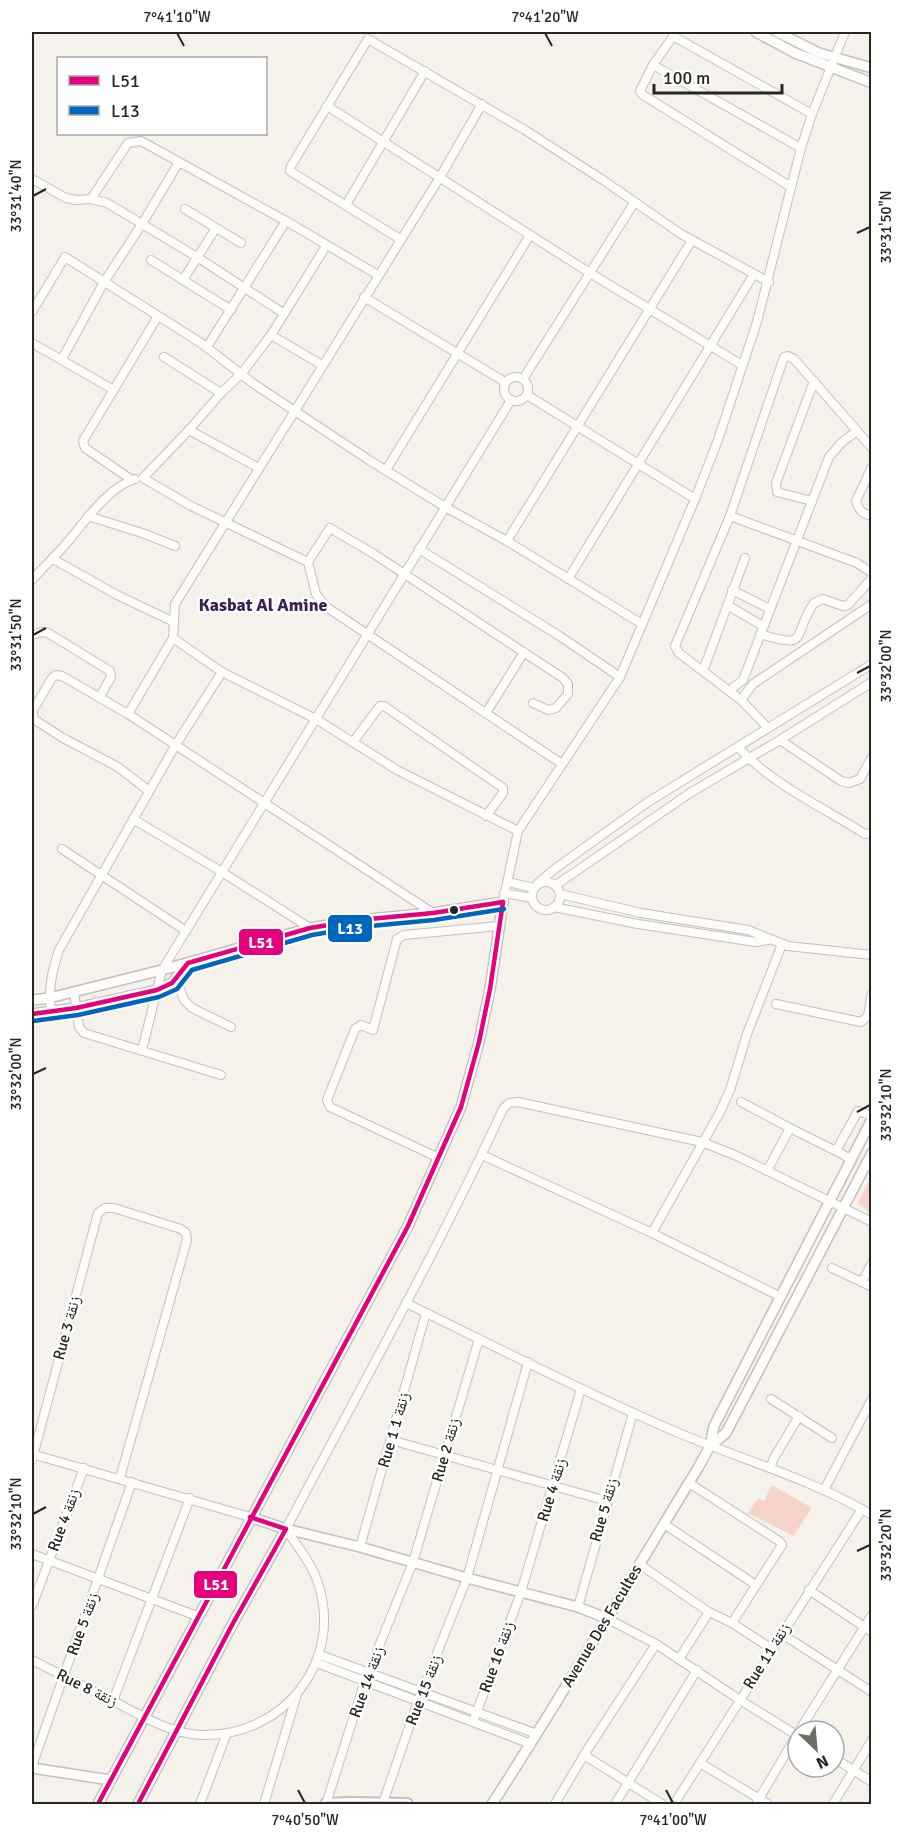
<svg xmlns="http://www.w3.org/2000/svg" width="903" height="1836" viewBox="0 0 903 1836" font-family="Signika,'Noto Naskh Arabic',sans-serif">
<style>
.green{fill:#f6d3cb}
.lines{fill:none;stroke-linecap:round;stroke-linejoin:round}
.minor-casing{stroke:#c4c1bc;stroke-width:10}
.tertiary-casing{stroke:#c4c1bc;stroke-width:12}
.secondary-casing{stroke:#c4c1bc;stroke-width:14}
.minor{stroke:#fefdfc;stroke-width:8}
.tertiary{stroke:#fefdfc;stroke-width:9}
.secondary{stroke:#fefdfc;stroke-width:10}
.bus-1-casing{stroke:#fff;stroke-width:9}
.bus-2-casing{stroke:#fff;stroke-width:9}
.bus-1{stroke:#e5007d;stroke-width:4.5}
.bus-2{stroke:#0065bd;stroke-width:4.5}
.ticks{fill:none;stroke:#282622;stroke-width:2}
.bus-dot{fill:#282622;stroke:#fff;stroke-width:2}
.labels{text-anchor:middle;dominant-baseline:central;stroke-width:5;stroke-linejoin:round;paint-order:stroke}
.street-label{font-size:16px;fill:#282622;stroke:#fff}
.neighbourhood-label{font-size:18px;font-weight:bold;fill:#3d1e57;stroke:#fff}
.line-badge{stroke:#fff;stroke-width:2}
.badge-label{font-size:16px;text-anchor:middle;font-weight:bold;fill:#fff}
.neatline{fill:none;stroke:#282622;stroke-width:2}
.ticks-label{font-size:15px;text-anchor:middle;fill:#282622}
</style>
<rect width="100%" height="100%" fill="#f5f2ec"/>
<g class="green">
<path d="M871 1177V1214L858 1203Z"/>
<path d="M772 1485 812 1508 793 1536 748 1513 758 1498 764 1501Z"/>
</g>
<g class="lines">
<g class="minor-casing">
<g id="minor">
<path d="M676 32 653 65 640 91 643 95 791 187"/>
<path d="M673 36 812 114"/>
<path d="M653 65 801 148"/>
<path d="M327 106 590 273 742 365"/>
<path d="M32 179 66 198 76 200 91 199 107 203 197 257 283 313"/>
<path d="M91 199 128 143 141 141 286 221 378 275"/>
<path d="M346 205 425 71"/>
<path d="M185 209 241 243"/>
<path d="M400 239 290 171 291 166 368 39 525 130 603 180 681 234 769 282"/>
<path d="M326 246 271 335 242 373 221 393 189 430 143 478 191 506 308 562 316 594 325 606 562 764"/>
<path d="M151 260 231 310"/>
<path d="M183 280 216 228"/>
<path d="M364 297 505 382"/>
<path d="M32 312 65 257 201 343 254 384 369 460 445 507 507 541 642 624"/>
<path d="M271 335 322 365"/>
<path d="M32 343 114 390"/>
<path d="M207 347 286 221"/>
<path d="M164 357 221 393"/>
<path d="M62 359 104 282 142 224 179 162"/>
<circle cx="516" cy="389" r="12"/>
<path d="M523 379 634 203"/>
<path d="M527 395 695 499"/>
<path d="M189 430 259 468"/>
<path d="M872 448 794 359 788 356 784 357 730 516 675 646 679 653 741 700 753 684 872 604"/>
<path d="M872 467 856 501C859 510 862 514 872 516"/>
<path d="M386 470 530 235"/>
<path d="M132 480 85 448 83 441 158 316"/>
<path d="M812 501 777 492 776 483 814 381"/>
<path d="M88 516 145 534 175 546"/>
<path d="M730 516 857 563 872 573"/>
<path d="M507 541 692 240"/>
<path d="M419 549 558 635 620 677"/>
<path d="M53 559 117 595 174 622"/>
<path d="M308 562 330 528 374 554 563 678 568 684V694L556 708 548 710 533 703"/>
<path d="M568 579 754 274"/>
<path d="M32 580C42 568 54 558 64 546 83 525 106 488 135 479"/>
<path d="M732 590 770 609"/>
<path d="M727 605 763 626"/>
<path d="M760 634C811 650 791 636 814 603L823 599 843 606 848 605 872 578"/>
<path d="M32 635 42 632 48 633 110 671 111 677 99 698"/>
<path d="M173 638 222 672 316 719 397 770 518 831"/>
<path d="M703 671 745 558"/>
<path d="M730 690 743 680 829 457 842 442 857 431"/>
<path d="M741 700 768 728"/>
<path d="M486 713 524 652"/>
<path d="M128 714 173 638 175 604 440 177 482 104"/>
<path d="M780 740 841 781 849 783 860 779 872 757"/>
<path d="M353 742 380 706H384L503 788V793L486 816"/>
<path d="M738 747C770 783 824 808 865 834L872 833"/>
<path d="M149 791 118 767 63 738 35 720 32 712 52 678 56 675 62 676 128 714 433 913"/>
<path d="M133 819 222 872 310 928"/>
<path d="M62 849 186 931"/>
<circle cx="546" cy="896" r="14"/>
<path d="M508 882 534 888"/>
<path d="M537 884 556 868 648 802 872 664"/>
<path d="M556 885 690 793 780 740 872 682"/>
<path d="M504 893 532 898"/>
<path d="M560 894 641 913 748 930 788 946 872 955"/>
<path d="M503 902 518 831 620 677 695 499 718 440 757 322 801 148 812 114 845 32"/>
<path d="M554 907 638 924 756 942 768 940"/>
<path d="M176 979 184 1000 192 1008 231 1027"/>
<path d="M74 992 79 1027 84 1033 221 1075"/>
<path d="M776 1004 861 1022 868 1016 872 993"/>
<path d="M51 1011C48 989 52 971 59 950L175 746 222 672"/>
<path d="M142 1050 162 970 511 400"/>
<path d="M741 1102 790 1128"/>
<path d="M836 1151 851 1159"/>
<path d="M482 1155 652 1233 781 1297"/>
<path d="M439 1158 330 1107 327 1100 355 1029 361 1025 373 1030 397 939 404 935 498 926"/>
<path d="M767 1171 790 1128 836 1151 858 1111 872 1116"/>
<path d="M652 1233 720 1112 730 1090 747 1034 782 944"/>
<path d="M832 1268 872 1287"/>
<path d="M862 1282 872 1263"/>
<path d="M406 1303C494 1346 583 1392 674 1431 739 1459 810 1478 872 1515"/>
<path d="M771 1399 832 1438"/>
<path d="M391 1440 607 1501"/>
<path d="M32 1454 250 1517"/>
<path d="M32 1460 98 1213 105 1208H114L181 1229 186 1233 187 1240 120 1478"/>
<path d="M770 1468 774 1458 799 1416"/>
<path d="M689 1483 779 1541 782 1545 732 1623"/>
<path d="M824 1490 872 1399"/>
<path d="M664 1524 756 1585"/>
<path d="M360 1547 426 1313"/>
<path d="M32 1554 197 1616"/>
<path d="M639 1564 709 1612 732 1623 772 1649"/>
<path d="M809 1590 872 1632"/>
<path d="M32 1606 84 1468"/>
<path d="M578 1607 633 1413"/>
<path d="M606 1618 656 1644 740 1700 798 1736"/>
<path d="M782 1634 872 1692"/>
<path d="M320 1655 537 1734"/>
<path d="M679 1659 709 1612"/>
<path d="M32 1660C59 1674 86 1687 113 1701 141 1715 170 1734 202 1735 283 1737 344 1662 318 1583 312 1564 297 1546 286 1529 359 1390 437 1252 503 1109L509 1103 518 1102 702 1142 737 1156 872 1222"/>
<path d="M317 1663 531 1744"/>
<path d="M113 1701 190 1498"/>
<path d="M473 1722 521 1592 581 1389"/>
<path d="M799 1731 872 1615"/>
<path d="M584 1755 662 1804"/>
<path d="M834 1758 872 1782"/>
<path d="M700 1763 768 1804"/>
<path d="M32 1766 132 1482"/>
<path d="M383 1803 418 1701 467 1578 528 1362"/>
<path d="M200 1804 227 1733"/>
<path d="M264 1804 297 1694"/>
<path d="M326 1804 365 1681 413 1562 479 1339"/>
<path d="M555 1804 584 1755 656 1644"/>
<path d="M615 1804 697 1670"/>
<path d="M674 1804 862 1509"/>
<path d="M756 1804 798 1733"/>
<path d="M833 1804 872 1740"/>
</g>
</g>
<g class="tertiary-casing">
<g id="tertiary">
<path d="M756 32 795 53 872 83"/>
<path d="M777 32 819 53 872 68"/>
<path d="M32 1000 49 998 162 970 310 928 359 920 433 913 503 902 490 989 479 1042 461 1107 408 1226 98 1804"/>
<path d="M32 1014 76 1008 157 990 172 983 188 963"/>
<path d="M710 1446 726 1433 872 1153"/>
<path d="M250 1517 286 1529 360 1547 467 1578 578 1607 606 1618"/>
<path d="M32 1768 110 1780"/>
<path d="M138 1804 232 1625 286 1529"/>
<path d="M492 1804C564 1694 629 1580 698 1468L710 1446 714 1426 872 1119"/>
</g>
</g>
<g class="secondary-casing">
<path id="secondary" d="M326 1804 350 1803 407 1804"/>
</g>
<use href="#minor" class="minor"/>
<use href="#tertiary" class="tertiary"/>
<use href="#secondary" class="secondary"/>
<g class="bus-1-casing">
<g id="bus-1">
<path d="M32 1014 76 1008 157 990 172 983 188 963 310 928 359 920 433 913 503 902"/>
<path d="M98 1804 408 1226 461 1107 479 1042 490 989 503 902"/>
<path d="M138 1804 232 1625 286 1529 250 1517"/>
<path d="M326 1804H407"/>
</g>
</g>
<g class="bus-2-casing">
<path id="bus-2" d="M33 1021 78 1015 159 997 177 989 192 970 312 935 360 927 434 920 504 909"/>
</g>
<use href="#bus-1" class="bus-1"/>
<use href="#bus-2" class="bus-2"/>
</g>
<path class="ticks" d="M177 33 184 46M545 33 552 46M33 196 46 189M857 233 870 227M33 635 46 628M857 673 870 666M33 1074 46 1068M857 1112 870 1105M33 1514 46 1507M857 1551 870 1545M298 1790 305 1803M666 1790 673 1803"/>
<circle class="bus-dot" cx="454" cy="910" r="5"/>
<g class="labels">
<g class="street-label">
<text transform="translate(67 1328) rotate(-75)">Rue 3 زنقة</text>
<text transform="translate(394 1430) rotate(-74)">Rue 1 زنقة 1</text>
<text transform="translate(446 1450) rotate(-74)">Rue 2 زنقة</text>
<text transform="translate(552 1490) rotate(-73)">Rue 4 زنقة</text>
<text transform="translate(604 1510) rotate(-74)">Rue 5 زنقة</text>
<text transform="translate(64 1520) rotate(-70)">Rue 4 زنقة</text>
<text transform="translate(83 1624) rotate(-70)">Rue 5 زنقة</text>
<text transform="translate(602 1626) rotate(-59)">Avenue Des Facultes</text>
<text transform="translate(767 1656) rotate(-58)">Rue 11 زنقة</text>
<text transform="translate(497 1657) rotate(-70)">Rue 16 زنقة</text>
<text transform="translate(367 1682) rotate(-70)">Rue 14 زنقة</text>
<text transform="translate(87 1688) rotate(26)">Rue 8 زنقة</text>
<text transform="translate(424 1690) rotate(-69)">Rue 15 زنقة</text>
</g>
<g class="neighbourhood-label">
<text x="263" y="605">Kasbat Al Amine</text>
</g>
</g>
<g class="line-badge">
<rect x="327" y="914" width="46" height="29" rx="6" fill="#0065bd"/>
<rect x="238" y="928" width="46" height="28" rx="6" fill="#e5007d"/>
<rect x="193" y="1570" width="45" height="29" rx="6" fill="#e5007d"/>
</g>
<g class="badge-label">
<text x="350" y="934">L13</text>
<text x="261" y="948">L51</text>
<text x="216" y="1590">L51</text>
</g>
<rect width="903" height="1836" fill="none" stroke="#ffffff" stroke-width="66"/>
<rect x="57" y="57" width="210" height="78" fill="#ffffff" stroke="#a9a8a7" stroke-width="1.5"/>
<rect x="69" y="76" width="30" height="9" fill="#e5007d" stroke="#a9a8a7" stroke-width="1.5"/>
<text x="111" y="87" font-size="18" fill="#282622">L51</text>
<rect x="69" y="106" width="30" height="9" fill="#0065bd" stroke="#a9a8a7" stroke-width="1.5"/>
<text x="111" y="117" font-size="18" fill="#282622">L13</text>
<g transform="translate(816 1749) rotate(154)"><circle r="28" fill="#ffffff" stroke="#a9a8a7" stroke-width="1.5"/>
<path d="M0-4.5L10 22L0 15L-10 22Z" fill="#706d69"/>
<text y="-9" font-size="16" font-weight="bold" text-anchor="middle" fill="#282622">N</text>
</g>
<path d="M654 84v9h128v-9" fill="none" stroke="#282622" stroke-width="3"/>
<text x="663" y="84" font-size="18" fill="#282622" stroke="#ffffff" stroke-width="4.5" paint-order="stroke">100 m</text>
<rect x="33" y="33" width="837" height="1770" class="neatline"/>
<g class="ticks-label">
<text x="177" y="22">7°41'10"W</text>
<text x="545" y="22">7°41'20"W</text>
<text transform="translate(16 196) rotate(-90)" y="5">33°31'40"N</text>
<text transform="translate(886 227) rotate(-90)" y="5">33°31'50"N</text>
<text transform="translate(16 635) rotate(-90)" y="5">33°31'50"N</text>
<text transform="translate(886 666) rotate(-90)" y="5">33°32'00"N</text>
<text transform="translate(16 1074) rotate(-90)" y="5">33°32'00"N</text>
<text transform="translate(886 1105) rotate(-90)" y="5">33°32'10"N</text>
<text transform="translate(16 1514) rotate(-90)" y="5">33°32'10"N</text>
<text transform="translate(886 1545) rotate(-90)" y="5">33°32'20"N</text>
<text x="305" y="1825">7°40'50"W</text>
<text x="673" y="1825">7°41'00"W</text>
</g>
</svg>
